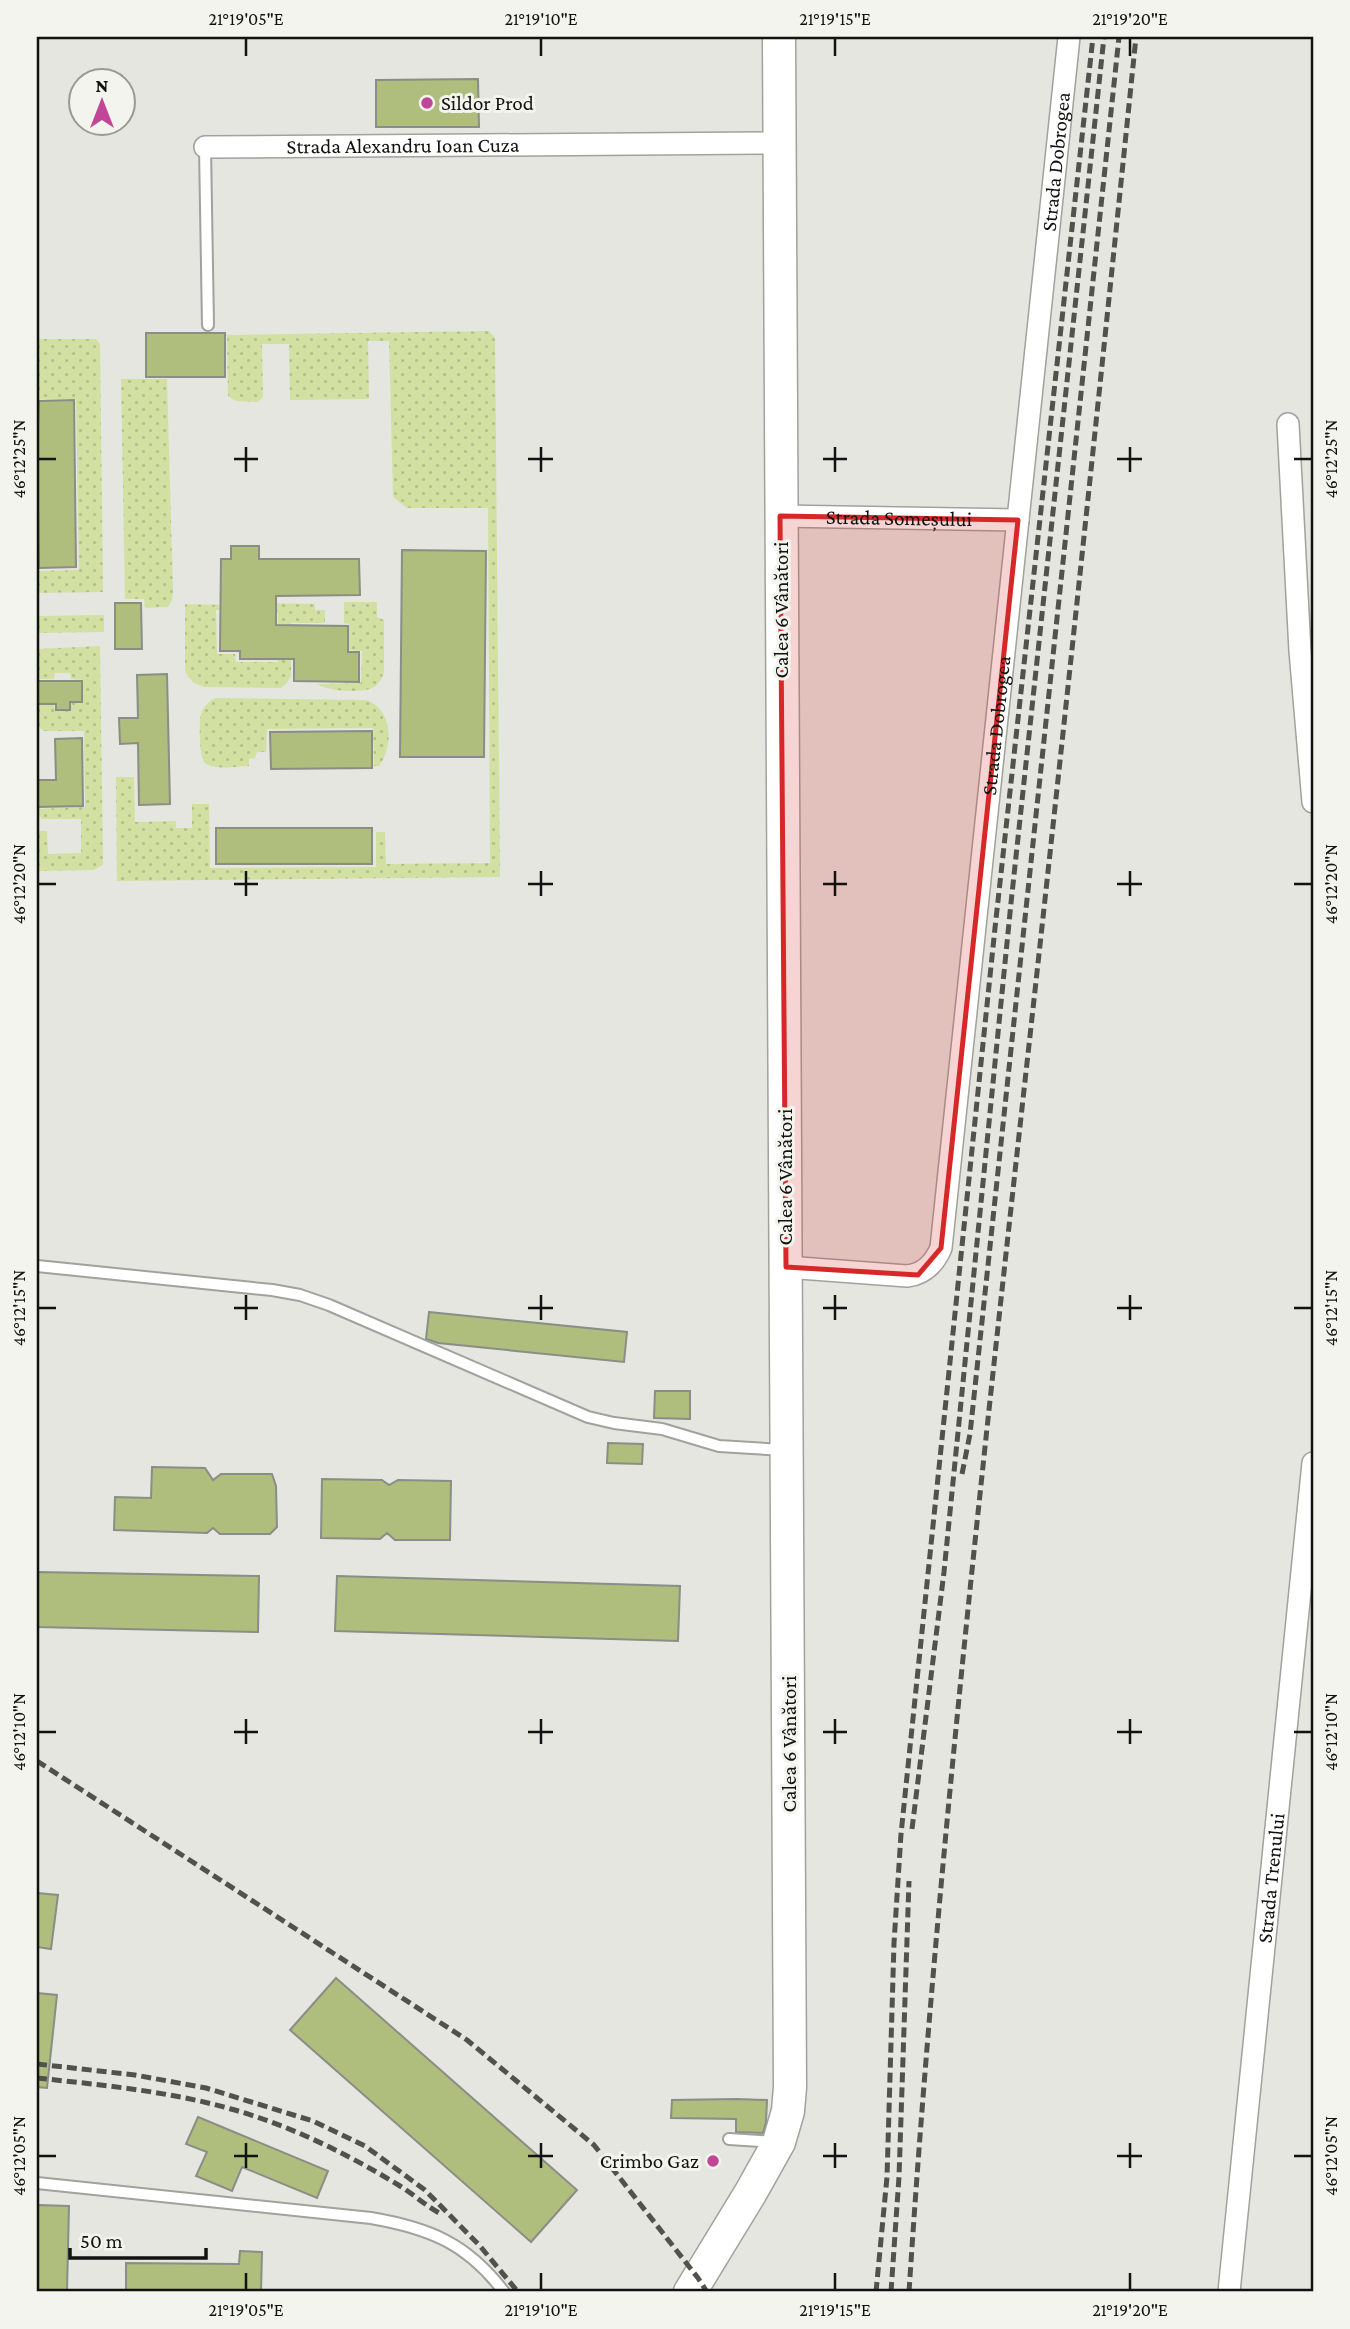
<svg xmlns="http://www.w3.org/2000/svg" width="1350" height="2329" viewBox="0 0 1350 2329" font-family="'Crimson Pro',serif">
<style>
.grass{fill:url(#grass-dots)}
.building{fill:#afbd7d;stroke:#8b8d86;stroke-width:2}
.lines{fill:none;stroke-linecap:round;stroke-linejoin:round}
.lane-casing{stroke:#a0a29b;stroke-width:14}
.street-casing{stroke:#a0a29b;stroke-width:24}
.secondary-casing{stroke:#a0a29b;stroke-width:35}
.lane{stroke:#fff;stroke-width:10}
.street{stroke:#fff;stroke-width:21}
.secondary{stroke:#fff;stroke-width:32}
.rail{stroke:#51514e;stroke-width:5;stroke-dasharray:10 5;stroke-linecap:butt}
.marked{fill:#d62828;fill-opacity:0.2;stroke:#d62828;stroke-width:5;stroke-linejoin:round}
.ticks{fill:none;stroke:#121210;stroke-width:2.5}
.poi-dot{fill:#c14697;stroke:#f2f4ed;stroke-width:2.5}
.labels{text-anchor:middle;dominant-baseline:central;stroke-width:6;stroke-linejoin:round;paint-order:stroke}
.poi-label{font-size:21px;fill:#121210;stroke:#f2f4ed;text-anchor:start}
.street-label{font-size:21px;fill:#121210;stroke:#f2f4ed}
.neatline{fill:none;stroke:#121210;stroke-width:2.5}
.ticks-label{font-size:18px;text-anchor:middle;fill:#121210}
</style>
<defs>
<pattern id="grass-dots" width="8" height="8" patternUnits="userSpaceOnUse" patternTransform="scale(1.75)"><rect width="8" height="8" fill="#d2e1a2"/><path d="M2 2h.1M6 6h.1" fill="none" stroke="#b3c08a" stroke-width="1.8" stroke-linecap="round"/></pattern>
</defs>
<rect width="100%" height="100%" fill="#e5e6e0"/>
<g class="grass">
<path d="M489 331 495 338 500 877 117 881 116 777H134L135 822 176 821V828H192V804H209L210 868 376 867V832H385L386 864 490 863 488 508H407L393 497 389 341H368L369 399 290 400 289 344H262L263 397 258 402 236 401 228 396 227 335Z"/>
<path d="M37 339H96L100 344 103 592 37 593V571L79 570 76 399H37Z"/>
<path d="M121 379H167L173 591 172 600 168 607 145 608 144 599H125Z"/>
<path d="M344 602H377V617L384 620V672C382 678 380 683 374 687 364 694 326 691 317 684L361 683 362 651 349 650V624L344 623Z"/>
<path d="M249 603 315 604V610H325V623H291V676L287 683 281 688 204 687C194 684 190 680 185 671V604L231 605V609L216 610 217 654H235L236 662H278V612L248 611Z"/>
<path d="M104 615V632L37 633V616Z"/>
<path d="M100 646 103 865 94 870 37 871V831H47L48 854 81 853V819H42L37 815V809L85 807 84 731H44L37 726V705H54L55 710H71V702H83V680L71 679 70 673H55L54 679H37V649Z"/>
<path d="M216 698 366 700C393 709 394 746 379 766H374L373 728 267 729 266 752H257L255 758 249 759V766C238 766 215 771 205 763 199 758 199 722 201 714 203 707 210 700 216 698Z"/>
</g>
<g class="building">
<path d="M478 79 479 127H376V80Z"/>
<rect x="146" y="333" width="79" height="44"/>
<path d="M74 400 76 567 39 568 37 446 39 401Z"/>
<path d="M231 546H259V559H359L360 595 276 596V625L348 626V652H359V682L294 681V659H240V651H220L221 559H231Z"/>
<path d="M402 550 486 551 484 757H400Z"/>
<path d="M115 603H141L142 649H115Z"/>
<path d="M167 674 170 804 139 805 138 743 120 744 119 718H138L137 675Z"/>
<path d="M37 681H82V702H70V710H56V704H37Z"/>
<path d="M372 731V768L271 769 270 732Z"/>
<path d="M82 738 83 806 37 807V780H56L55 739Z"/>
<rect x="216" y="828" width="156" height="36"/>
<path d="M429 1312 627 1332 624 1362 438 1343 426 1339Z"/>
<path d="M655 1391H690V1419L654 1418Z"/>
<path d="M608 1443 643 1444 642 1464 607 1463Z"/>
<path d="M152 1467 205 1468 213 1480 221 1474H272L276 1486 277 1527 270 1534H220L213 1528 207 1533 114 1530 115 1497 151 1498Z"/>
<path d="M322 1479 382 1480 389 1485 398 1480 451 1481 450 1540H395L387 1533 380 1539 321 1538Z"/>
<path d="M37 1572 259 1576 258 1632 37 1627Z"/>
<path d="M337 1576 680 1586 678 1641 335 1631Z"/>
<path d="M37 1893 58 1895 51 1949 37 1947Z"/>
<path d="M336 1978 577 2190 531 2242 290 2030Z"/>
<path d="M37 1993 57 1995 47 2088 37 2087Z"/>
<path d="M737 2099 767 2100 766 2122 763 2133 736 2132V2119L671 2118 672 2100Z"/>
<path d="M198 2117 328 2171 317 2198 242 2167 232 2191 196 2176 207 2152 186 2144Z"/>
<path d="M37 2205 69 2206 67 2292H37Z"/>
<path d="M240 2251 262 2252 261 2292H126V2263L239 2264Z"/>
</g>
<g class="lines">
<g class="lane-casing">
<g id="lane">
<path d="M205 147 208 325"/>
<path d="M37 1266 272 1290 300 1295 329 1305 588 1417 614 1423 662 1429 719 1446 784 1450"/>
<path d="M729 2139 776 2142"/>
<path d="M37 2183 371 2218C429 2228 467 2243 504 2292"/>
</g>
</g>
<g class="street-casing">
<g id="street">
<path id="s1" d="M205 147 779 143"/>
<path d="M1288 424 1300 651 1313 802"/>
<path id="s2" d="M780 516 1018 520"/>
<path id="s3" d="M786 1267 907 1276C924 1274 934 1264 941 1248L1069 37"/>
<path id="s4" d="M1229 2292 1313 1463"/>
</g>
</g>
<g class="secondary-casing">
<path id="secondary" d="M690 2292 751 2192 779 2142 788 2111 790 2087 779 37"/>
</g>
<use href="#lane" class="lane"/>
<use href="#street" class="street"/>
<use href="#secondary" class="secondary"/>
<g class="rail">
<path d="M962 1474 970 1434 1119 37"/>
<path d="M37 1761 467 2040 594 2145 698 2278 707 2292"/>
<path d="M912 1829 944 1572 1011 903 1104 37"/>
<path d="M37 2064 135 2075 206 2088 313 2121 365 2146 425 2190 480 2246 518 2292"/>
<path d="M37 2078C101 2085 168 2091 231 2109 289 2125 348 2154 400 2186 413 2194 425 2205 439 2213"/>
<path d="M876 2292 887 2177 894 1943 901 1834 995 928 1093 37"/>
<path d="M891 2292 899 2177 909 1881"/>
<path d="M909 2292C935 1891 980 1490 1024 1090 1063 739 1100 388 1136 37"/>
</g>
</g>
<path class="marked" d="M780 516 1018 520 941 1248 918 1275 786 1267Z"/>
<path class="ticks" d="M246 38V56M541 38V56M835 38V56M1130 38V56M246 447V472M541 447V472M835 447V472M1130 447V472M38 459H56M234 459H258M528 459H553M823 459H847M1117 459H1142M1294 459H1312M246 871V896M541 871V896M835 871V896M1130 871V896M38 884H56M234 884H258M528 884H553M823 884H847M1117 884H1142M1294 884H1312M246 1295V1320M541 1295V1320M835 1295V1320M1130 1295V1320M38 1308H56M234 1308H258M528 1308H553M823 1308H847M1117 1308H1142M1294 1308H1312M246 1719V1744M541 1719V1744M835 1719V1744M1130 1719V1744M38 1732H56M234 1732H258M528 1732H553M823 1732H847M1117 1732H1142M1294 1732H1312M246 2143V2168M541 2143V2168M835 2143V2168M1130 2143V2168M38 2156H56M234 2156H258M528 2156H553M823 2156H847M1117 2156H1142M1294 2156H1312M246 2273V2290M541 2273V2290M835 2273V2290M1130 2273V2290"/>
<g class="poi-dot">
<circle cx="427" cy="103" r="7"/>
<circle cx="713" cy="2161" r="7"/>
</g>
<g class="labels">
<g class="poi-label">
<text x="441" y="103">Sildor Prod</text>
<text x="699" y="2161" text-anchor="end">Crimbo Gaz</text>
</g>
<g class="street-label">
<text stroke="none"><textPath href="#s1" startOffset="198">Strada Alexandru Ioan Cuza</textPath></text>
<text stroke="none"><textPath href="#s3" startOffset="1260">Strada Dobrogea</textPath></text>
<text stroke="none"><textPath href="#s2" startOffset="119">Strada Someșului</textPath></text>
<text transform="translate(781 610) rotate(-90)">Calea 6 Vânători</text>
<text stroke="none"><textPath href="#s3" startOffset="693">Strada Dobrogea</textPath></text>
<text transform="translate(785 1177) rotate(-90)">Calea 6 Vânători</text>
<text transform="translate(789 1744) rotate(-90)">Calea 6 Vânători</text>
<text stroke="none"><textPath href="#s4" startOffset="416">Strada Trenului</textPath></text>
</g>
</g>
<rect width="1350" height="2329" fill="none" stroke="#f2f4ed" stroke-width="77"/>
<g transform="translate(102 102)"><circle r="33" fill="#f2f4ed" stroke="#989a95" stroke-width="2"/>
<path d="M0-5L12 26L0 18L-12 26Z" fill="#c14697"/>
<text y="-10" font-size="19" font-weight="bold" text-anchor="middle" fill="#121210">N</text>
</g>
<path d="M70 2248v10h136v-10" fill="none" stroke="#121210" stroke-width="3.5"/>
<text x="80" y="2248" font-size="21" fill="#121210" stroke="#f2f4ed" stroke-width="5" paint-order="stroke">50 m</text>
<rect x="38" y="38" width="1274" height="2252" class="neatline"/>
<g class="ticks-label">
<text x="246" y="25">21°19'05"E</text>
<text x="541" y="25">21°19'10"E</text>
<text x="835" y="25">21°19'15"E</text>
<text x="1130" y="25">21°19'20"E</text>
<text transform="translate(19 459) rotate(-90)" y="6">46°12'25"N</text>
<text transform="translate(1331 459) rotate(-90)" y="6">46°12'25"N</text>
<text transform="translate(19 884) rotate(-90)" y="6">46°12'20"N</text>
<text transform="translate(1331 884) rotate(-90)" y="6">46°12'20"N</text>
<text transform="translate(19 1308) rotate(-90)" y="6">46°12'15"N</text>
<text transform="translate(1331 1308) rotate(-90)" y="6">46°12'15"N</text>
<text transform="translate(19 1732) rotate(-90)" y="6">46°12'10"N</text>
<text transform="translate(1331 1732) rotate(-90)" y="6">46°12'10"N</text>
<text transform="translate(19 2156) rotate(-90)" y="6">46°12'05"N</text>
<text transform="translate(1331 2156) rotate(-90)" y="6">46°12'05"N</text>
<text x="246" y="2316">21°19'05"E</text>
<text x="541" y="2316">21°19'10"E</text>
<text x="835" y="2316">21°19'15"E</text>
<text x="1130" y="2316">21°19'20"E</text>
</g>
</svg>
